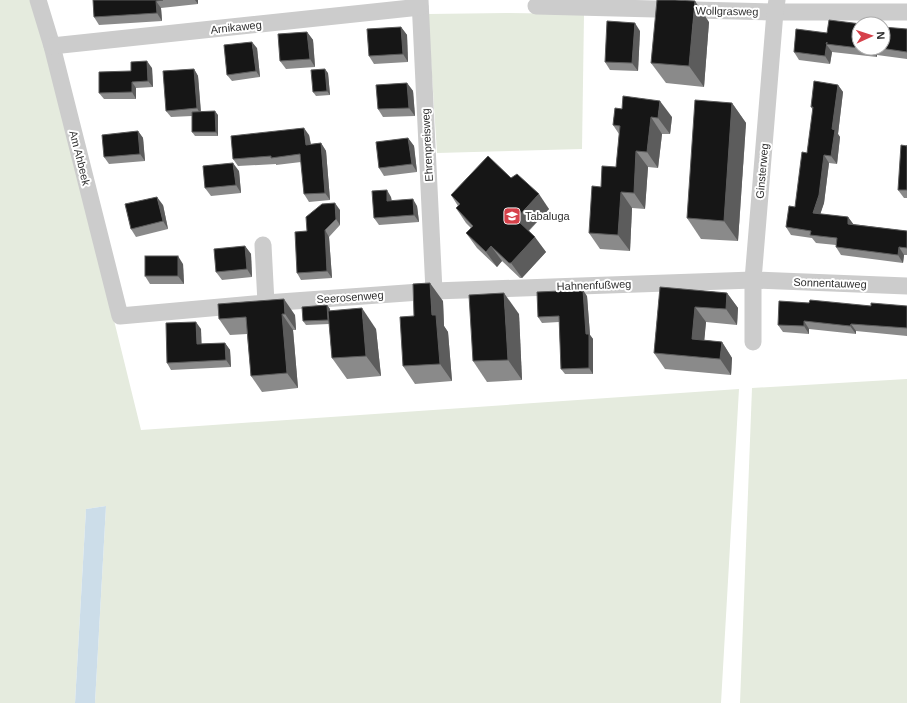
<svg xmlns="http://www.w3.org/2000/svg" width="907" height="703" viewBox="0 0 907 703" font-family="Helvetica,sans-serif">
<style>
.green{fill:#e5ebde}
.water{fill:#ccdde9}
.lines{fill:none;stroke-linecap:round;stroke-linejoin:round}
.street{stroke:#ccc;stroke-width:17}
.wall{fill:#8a8a8a}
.shaded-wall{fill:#5c5c5c}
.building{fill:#161616;stroke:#5c5c5c}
.labels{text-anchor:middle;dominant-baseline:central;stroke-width:4;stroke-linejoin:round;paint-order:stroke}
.street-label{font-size:11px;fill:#2f2f2f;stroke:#fff}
.poi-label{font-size:11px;fill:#2f2f2f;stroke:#fff;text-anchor:start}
</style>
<rect width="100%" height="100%" fill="#fff"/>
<g class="green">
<path d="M0 0H33L47 48 141 430 739 389 721 703H95L106 506 86 509 75 703H0Z"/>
<path d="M507 13 584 14 582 149 437 153 428 14Z"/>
<path d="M907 379V703H740L752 388Z"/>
</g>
<path class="water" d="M106 506 95 703H75L86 509Z"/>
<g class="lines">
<g class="street">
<path d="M38 0 52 46 120 316 266 303 434 291 753 280 907 286"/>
<path d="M420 0 434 291"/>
<path d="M536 6 775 12H907"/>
<path d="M52 46 420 7"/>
<path d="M263 245 266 303"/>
<path d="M753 342V280L775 12 777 0"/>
</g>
</g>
<g class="wall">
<path d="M93 0H198V4L161 8 162 21 99 25 94 17Z"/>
<path d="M709 22 704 87 666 83 651 63Z"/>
<path d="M401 27 407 35 408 62 374 64 369 56Z"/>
<path d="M796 29 859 48H883L907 29V59L877 55V57L832 52 830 64 799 60 794 52Z"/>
<path d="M640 31 638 71 610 70 605 62Z"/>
<path d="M307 32 313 40 315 67 286 69 280 61Z"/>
<path d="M257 48 260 77 232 81 227 75Z"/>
<path d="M152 68 153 87 136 88V99H104L99 93 131 71Z"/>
<path d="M194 69 198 76 201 111 218 115V136H195L192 132V116L171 117 166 111Z"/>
<path d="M328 73 330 95 316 96 313 92Z"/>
<path d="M407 83 413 91 415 116 383 117 378 109Z"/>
<path d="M838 85 843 92 838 134 840 137 837 164 829 163 824 203 820 214 848 217 853 224 907 231V255H904L903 263 841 255 836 247V245L816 243 812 238 791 235 786 227 795 207 807 153 813 110 811 107Z"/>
<path d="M732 103 746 123 738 241 701 239 687 218Z"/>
<path d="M615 108 672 117 670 134H662L658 168 648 167 645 209 632 208 630 251 600 249 589 233 601 187 616 167 619 134 613 125Z"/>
<path d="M138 131 143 138 145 161 109 164 104 157Z"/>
<path d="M309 135 311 144 321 143 326 151 330 200 309 202 304 194 301 162 276 165V164L238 166 233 159Z"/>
<path d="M408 138 414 146 417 172 384 176 379 168Z"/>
<path d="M907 145V198H904L898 190Z"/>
<path d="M239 171 241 193 211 196 205 188Z"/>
<path d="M511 178 549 209 529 231 546 252 522 278H520L502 261 497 267 477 248 466 233 471 228 466 223 456 208 458 206 451 195Z"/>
<path d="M391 197 392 201 417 206 419 222 379 225 374 218Z"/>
<path d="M163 205 168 229 136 237 131 229Z"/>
<path d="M340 210V225L329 237 332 278 301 280 297 273 307 231Z"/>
<path d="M245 246 251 254 252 277 222 280 216 272Z"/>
<path d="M183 264 184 284H150L145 276Z"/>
<path d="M660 287 727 293 738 308 737 325 706 322 704 340 722 342 732 358 731 375 665 369 654 353Z"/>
<path d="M587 296 590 335 593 339V374H565L561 369 559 322 542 323 538 317Z"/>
<path d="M443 301 444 326 448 332 452 381 415 384 403 366Z"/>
<path d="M809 303 871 306H907V336L856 331V334L809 329V334L783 332 778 325Z"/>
<path d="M218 304 295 315 296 330H293L298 388 262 392 251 376 247 334 230 335 219 319Z"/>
<path d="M327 305 330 309V311L376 329 381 376 347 379 332 358 329 324 306 325 303 321Z"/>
<path d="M519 314 522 380 487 382 473 361Z"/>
<path d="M201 329V344L225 343 230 350 231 367 171 370 167 363Z"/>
</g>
<g class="shaded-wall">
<path d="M195 0H198V4Z"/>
<path d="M156 1 161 8 162 21 157 13Z"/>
<path d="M695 1 709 22 704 87 689 66Z"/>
<path d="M635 23 640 31 638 71 632 63Z"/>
<path d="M401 27 407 35 408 62 403 54Z"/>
<path d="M307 32 313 40 315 67 310 59Z"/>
<path d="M252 42 257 48 260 77 256 71Z"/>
<path d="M826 44 832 52 830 64 825 56Z"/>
<path d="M871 48H872L877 55V57L871 49Z"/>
<path d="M147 61 152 68 153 87 148 81Z"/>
<path d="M194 69 198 76 201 115 197 108Z"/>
<path d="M325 69 328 73 330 95 327 91Z"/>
<path d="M132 82 136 88V99L132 92Z"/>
<path d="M407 83 413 91 415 116 409 108Z"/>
<path d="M838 85 843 92 838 134 840 137 837 164 831 156 832 129Z"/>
<path d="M660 101 672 117 670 134 658 118Z"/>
<path d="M732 103 746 123 738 241 724 221Z"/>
<path d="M215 111 218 115V136L216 132Z"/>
<path d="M651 117 662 134 658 168 647 152Z"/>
<path d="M304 128 309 135 312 152 306 145Z"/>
<path d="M138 131 143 138 145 161 140 154Z"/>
<path d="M408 138 414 146 417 172 412 164Z"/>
<path d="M321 143 326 151 330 200 325 193Z"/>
<path d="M636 151 648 167 645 209 634 193Z"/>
<path d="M824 155 829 163 824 203 818 221 813 213Z"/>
<path d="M233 163 239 171 241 193 236 185Z"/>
<path d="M387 190 391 197 392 208 387 201Z"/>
<path d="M621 192 632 208 630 251 618 235Z"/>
<path d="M539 194 549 209 526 233 516 219Z"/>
<path d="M157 197 163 205 168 229 163 221Z"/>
<path d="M413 199 417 206 419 222 414 215Z"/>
<path d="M335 203 340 210V225L336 219Z"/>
<path d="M848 217 854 225 848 224Z"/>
<path d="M325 230 329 237 332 278 327 271Z"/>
<path d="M535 237 546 252 522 278 511 263Z"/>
<path d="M245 246 251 254 252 277 247 269Z"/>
<path d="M491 246 502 261 497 267 486 252Z"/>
<path d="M899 247 904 255 903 263 898 255Z"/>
<path d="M178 256 183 264 184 284 178 276Z"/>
<path d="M430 283 443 301 444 326 448 332 452 381 440 364 432 315Z"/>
<path d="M583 290 587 296 590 335 593 339V374L589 368 586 334Z"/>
<path d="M504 293 519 314 522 380 508 360Z"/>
<path d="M727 293 738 308 737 325 726 309Z"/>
<path d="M284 299 295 315 296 330 285 314Z"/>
<path d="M327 305 330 309 331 324 328 320Z"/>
<path d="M695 307 706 322 703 355 692 339Z"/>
<path d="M362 308 376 329 381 376 366 356Z"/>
<path d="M282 314 293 330 298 388 287 373Z"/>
<path d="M804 321 809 329V334L804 326Z"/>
<path d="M196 322 201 329 202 351 197 344Z"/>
<path d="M851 324 856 331V334L850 326Z"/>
<path d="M722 342 732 358 731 375 720 359Z"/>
<path d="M225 343 230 350 231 367 226 360Z"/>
</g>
<g class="building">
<path d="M93 0H163L156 1 157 13 94 17Z"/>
<path d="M657 0H675L695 1 689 66 651 63Z"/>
<path d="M829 20 861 24H859V48L826 44 827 42 825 56 794 52 796 29 827 33Z"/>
<path d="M607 21 635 23 632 63 605 62Z"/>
<path d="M401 27 403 54 369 56 367 29Z"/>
<path d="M883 27 907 29V52L880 48H883Z"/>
<path d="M307 32 310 59 280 61 278 34Z"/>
<path d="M252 42 256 71 227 75 224 45Z"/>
<path d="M861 48H871V49Z"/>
<path d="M147 61 148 81 132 82V92L99 93V72L131 71V62Z"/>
<path d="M194 69 197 108 166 111 163 71Z"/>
<path d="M325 69 327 91 313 92 311 70Z"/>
<path d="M814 81 838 85 832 129 835 130 831 156 824 155 819 195 813 213 848 217V224L907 231V248L899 247 898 255 836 247 837 238 810 235 811 231 786 227 789 206 795 207 802 152 807 153 813 107H811Z"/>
<path d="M407 83 409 108 378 109 376 85Z"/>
<path d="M623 96 660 101 658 118 651 117 647 152 636 151 634 193 621 192 618 235 589 233 592 186 601 187 602 166 616 167 620 126 613 125 615 108 622 109Z"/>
<path d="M695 100 732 103 724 221 687 218Z"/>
<path d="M215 111 216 132H192V112Z"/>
<path d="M304 128 306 145 321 143 325 193 304 194 300 154 271 158V156L233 159 231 136Z"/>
<path d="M138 131 140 154 104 157 102 135Z"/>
<path d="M408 138 412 164 379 168 376 142Z"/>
<path d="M901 145 907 146V145V190H898Z"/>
<path d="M488 156 511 178 517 174 539 194 516 219 535 237 511 263H509L491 246 486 252 466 233 473 226 456 208 460 204 451 195Z"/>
<path d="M233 163 236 185 205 188 203 166Z"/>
<path d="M387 190V201L413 199 414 215 374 218 372 191Z"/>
<path d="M157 197 163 221 131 229 125 204Z"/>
<path d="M335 203 336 219 325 230 327 271 297 273 295 232 307 231 306 217 322 204Z"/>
<path d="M245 246 247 269 216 272 214 249Z"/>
<rect x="145" y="256" width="33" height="20"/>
<path d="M430 283 432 315H436L440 364 403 366 400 317 414 316 413 284Z"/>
<path d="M660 287 727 293 726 309 695 307 692 339 722 342 720 359 654 353Z"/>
<path d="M583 290 586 334H589V368L561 369 559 316 538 317 537 292Z"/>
<path d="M504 293 508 360 473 361 469 295Z"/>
<path d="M284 299 285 314H282L287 373 251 376 246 317 219 319 218 304Z"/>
<path d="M810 300 871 306V303L907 306V328L851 324 850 326 804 321V326L778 325 779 301 809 303Z"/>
<path d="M327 305 328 320 303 321 302 307Z"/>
<path d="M362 308 366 356 332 358 328 311Z"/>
<path d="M196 322 197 344 225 343 226 360 167 363 166 323Z"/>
</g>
<defs>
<g id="school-square" transform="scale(0.9)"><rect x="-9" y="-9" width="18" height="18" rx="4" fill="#d6414a" stroke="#fff"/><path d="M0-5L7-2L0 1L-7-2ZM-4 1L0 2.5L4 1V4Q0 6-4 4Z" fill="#fff"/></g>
</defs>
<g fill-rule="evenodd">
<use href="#school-square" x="512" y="216"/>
</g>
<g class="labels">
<g class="street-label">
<text transform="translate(727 11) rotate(1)">Wollgrasweg</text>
<text transform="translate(236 27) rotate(-6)">Arnikaweg</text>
<text transform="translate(427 145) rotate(-93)">Ehrenpreisweg</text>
<text transform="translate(80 158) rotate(76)">Am Ahbeek</text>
<text transform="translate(762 171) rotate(-85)">Ginsterweg</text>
<text transform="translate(830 283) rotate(2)">Sonnentauweg</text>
<text transform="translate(594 285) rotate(-2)">Hahnenfußweg</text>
<text transform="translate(350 297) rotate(-4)">Seerosenweg</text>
</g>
<g class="poi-label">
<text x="525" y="216">Tabaluga</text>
</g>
</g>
<g transform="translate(871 36) rotate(87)"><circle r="19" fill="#ffffff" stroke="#acacac"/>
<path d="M0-3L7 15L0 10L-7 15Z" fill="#d6414a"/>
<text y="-6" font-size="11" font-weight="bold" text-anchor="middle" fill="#2f2f2f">N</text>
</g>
</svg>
